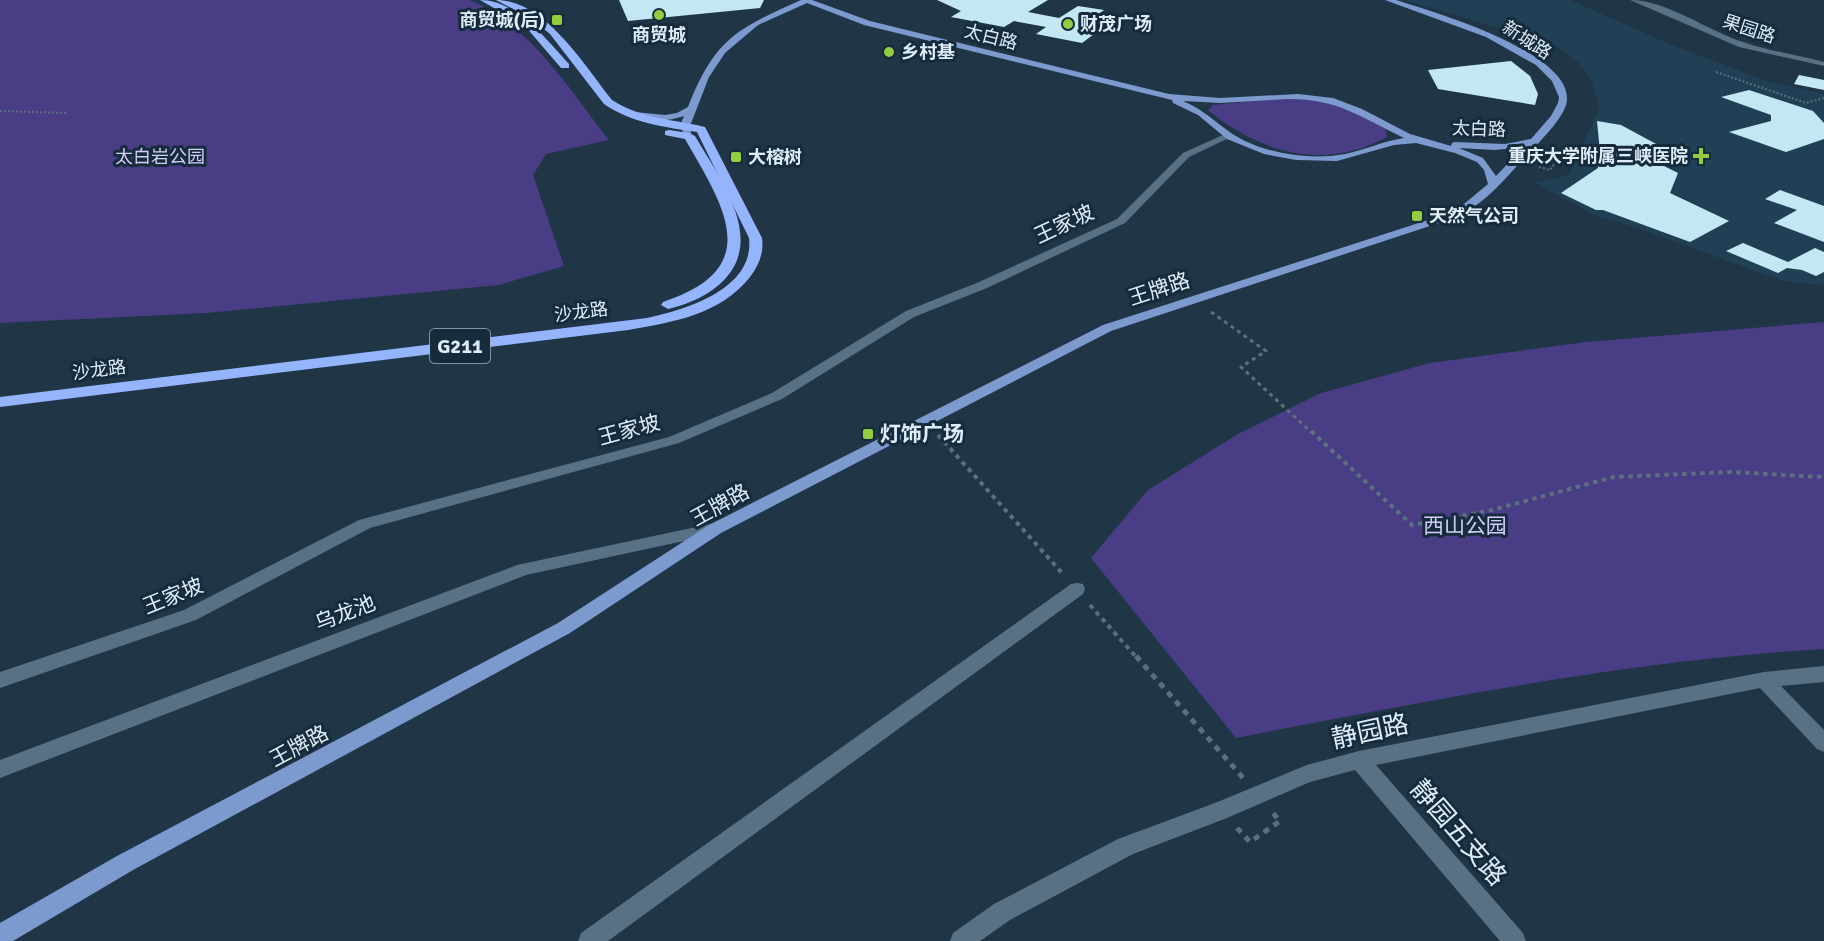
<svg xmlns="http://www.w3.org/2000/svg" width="1824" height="941" viewBox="0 0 1824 941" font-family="Signika,'Noto Sans SC',sans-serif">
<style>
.built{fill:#224055}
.green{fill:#493d85}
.building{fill:#c3e8f4}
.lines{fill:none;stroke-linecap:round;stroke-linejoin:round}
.path-far3{stroke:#5c6f7e;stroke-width:2;stroke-dasharray:2 2;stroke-linecap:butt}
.path-far2{stroke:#5c6f7e;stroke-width:3;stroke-dasharray:4 4;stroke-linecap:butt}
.path-far1{stroke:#5c6f7e;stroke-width:4;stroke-dasharray:4.5 4.5;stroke-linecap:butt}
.path{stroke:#5c6f7e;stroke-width:5;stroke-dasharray:6 6;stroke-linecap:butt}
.minor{fill:#597185;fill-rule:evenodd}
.major{fill:#7c9ace;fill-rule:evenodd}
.highway{fill:#94b5fe;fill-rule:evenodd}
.poi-dot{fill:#93cd3e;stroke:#162c3d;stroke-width:2}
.labels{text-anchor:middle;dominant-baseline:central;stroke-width:6;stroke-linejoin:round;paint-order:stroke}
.far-poi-label{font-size:18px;font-weight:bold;fill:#dfedf8;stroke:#162c3d;text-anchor:start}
.far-street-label{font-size:18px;fill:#dfedf8;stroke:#162c3d}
.far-park-label{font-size:18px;fill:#d0cdf8;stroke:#162c3d}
.shield{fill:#162c3d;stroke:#a3b3c0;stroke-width:1.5}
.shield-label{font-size:20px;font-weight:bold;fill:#dfedf8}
.street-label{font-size:21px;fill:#dfedf8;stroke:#162c3d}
.poi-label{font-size:21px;font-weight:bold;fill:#dfedf8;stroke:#162c3d;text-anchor:start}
.park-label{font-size:21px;fill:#d0cdf8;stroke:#162c3d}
.near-street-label{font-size:26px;fill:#dfedf8;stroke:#162c3d}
</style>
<rect width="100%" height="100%" fill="#203647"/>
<path class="built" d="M1405 0H1570L1672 45 1769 82 1824 94V285L1783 281 1638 228 1592 214 1536 183 1569 175 1599 108 1592 81 1577 61 1553 44Z"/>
<g class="green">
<path d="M0 0H470C532 27 569 89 609 140L546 154 533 175 564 266 499 285 207 313 0 323Z"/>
<path d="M1286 98 1318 100 1346 107 1385 128 1387 137C1324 171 1262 154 1208 110L1213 105Z"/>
<path d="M1824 322V649C1625 661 1431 700 1236 738L1091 558 1148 490 1238 434 1321 393 1430 363 1586 342Z"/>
</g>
<g class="building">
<path d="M619 0H764L760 8 628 21Z"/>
<path d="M937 0H1048L1028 12 1059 18 1078 6 1104 10 1095 17 1113 20 1082 43 1036 34 1046 27 1014 21 1004 27 951 17 961 11Z"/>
<path d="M1511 61 1530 76 1538 94 1535 105 1438 89 1428 70Z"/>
<path d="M1799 75 1824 80V90L1794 84Z"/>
<path d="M1749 90 1813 111 1824 123V139L1786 152 1729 132 1771 121V115L1721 97Z"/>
<path d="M1597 121 1621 125 1658 145V163L1678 173 1670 193 1729 221 1690 242 1603 210H1596L1561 193 1598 168 1600 152Z"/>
<path d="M1780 190 1824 206V242L1774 223 1797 210 1765 199Z"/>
<path d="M1743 243 1788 262 1815 248 1824 252V272L1816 276 1802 270 1787 268 1778 273 1726 251Z"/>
</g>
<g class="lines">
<g class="path-far3">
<path d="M1716 72 1806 103 1824 98"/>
<path d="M0 111 67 113"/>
<path d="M1539 167 1550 170 1558 159"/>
</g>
<path class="path-far2" d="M1211 312 1266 351 1241 367 1312 433"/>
<g class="path-far1">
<path d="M1311 431 1412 525 1492 510 1614 477 1731 472 1824 477"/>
<path d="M938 435 1063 574"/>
<path d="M1090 605 1137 658"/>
</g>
<g class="path">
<path d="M1136 656 1244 779"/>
<path d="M1237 828 1250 842 1280 821 1272 812"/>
</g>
<g class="minor">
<path d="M1630 0C1667 0 1708 31 1743 42 1769 51 1797 55 1824 62V66L1739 47Z"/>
<path d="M1225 134 1233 136 1189 157 1125 223 987 288 914 317 782 399 679 443 370 528 196 620 0 688V672L184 610 359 520 669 437 772 393 906 311 979 282 1117 219 1183 153Z"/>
<path d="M715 523 721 525 723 529 721 533 526 575 0 778V760L517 565Z"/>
<path d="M1077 583 1083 584 1085 589 1083 594 608 941H578L581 933 1071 584Z"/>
<path d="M1824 666V682L1781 686 1824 730V752L1817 749 1760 688 1376 765 1523 933 1526 941H1500L1355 770 1310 782 1227 818 1133 854 1010 920 980 941H950L953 933 994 904 1118 839 1215 803 1307 765 1359 751 1764 672Z"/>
</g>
<path class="major" d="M801 0H812L870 21 1169 94 1220 98 1298 94 1333 98 1362 109 1410 134 1451 146 1452 143 1455 142 1505 144 1531 139 1551 116 1558 103 1559 97 1552 81 1536 65 1486 37 1385 0H1396C1434 12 1568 51 1567 99 1567 115 1541 140 1531 151 1512 170 1495 193 1472 208 1462 215 1450 218 1439 223L1111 331 721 533 570 633 133 870 13 941H0V923L117 856 558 623 709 525 1103 325 1431 219 1464 204 1488 184 1484 170 1477 162 1455 153 1416 143 1394 145 1337 161 1296 160 1264 154 1227 139 1198 115 1173 103 1172 100 864 25 807 3 758 25 725 53 709 77 690 126 692 138H686L680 126 684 116C669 121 644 124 630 115L635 112 665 115 677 113 688 107C715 38 737 29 801 0ZM1288 99C1339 99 1360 117 1404 138 1383 141 1365 150 1345 154 1313 160 1275 155 1245 141 1222 130 1209 112 1183 101L1220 103ZM1524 147 1496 176 1483 158 1459 148 1495 150Z"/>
<g class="highway">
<path d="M480 0C516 0 546 39 569 64V68H561L525 26Z"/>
<path d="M496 0C545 0 584 65 612 100 641 119 672 119 705 127L762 238C764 253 759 265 750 277 720 315 673 322 628 330L0 407V397L647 318C685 310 755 289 749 238L697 132C664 127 632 123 604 104L550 34 530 18Z"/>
<path d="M669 130 689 133 695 136C718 176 765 236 725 279 710 295 689 304 668 309L661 305 663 302C766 268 724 207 685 139L665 135V131Z"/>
</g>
</g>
<g class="poi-dot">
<circle cx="659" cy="15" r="6"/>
<rect x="551" y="14" width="12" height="12" rx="3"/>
<circle cx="1068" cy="24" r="6"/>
<circle cx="889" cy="52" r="6"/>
<path d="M1698 147h6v6h6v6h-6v6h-6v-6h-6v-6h6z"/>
<rect x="730" y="151" width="12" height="12" rx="3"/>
<rect x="1411" y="210" width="12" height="12" rx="3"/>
<rect x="862" y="428" width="12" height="12" rx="3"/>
</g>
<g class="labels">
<g class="far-poi-label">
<text x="545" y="20" text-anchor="end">商贸城(后)</text>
<text x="1080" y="24">财茂广场</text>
<text x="659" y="35" text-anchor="middle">商贸城</text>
<text x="901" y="52">乡村基</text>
<text x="1688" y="156" text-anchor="end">重庆大学附属三峡医院</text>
<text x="748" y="157">大榕树</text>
<text x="1429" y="216">天然气公司</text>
</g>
<g class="far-street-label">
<text transform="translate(1749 29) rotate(18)">果园路</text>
<text transform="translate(991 37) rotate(14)">太白路</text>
<text transform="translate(1527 40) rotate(33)">新城路</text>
<text transform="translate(1479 129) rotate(2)">太白路</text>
<text transform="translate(581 312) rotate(-7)">沙龙路</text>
<text transform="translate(99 370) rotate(-7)">沙龙路</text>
</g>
<g class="far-park-label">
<text x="160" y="157">太白岩公园</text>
</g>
<rect class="shield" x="430" y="329" width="60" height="34" rx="4.5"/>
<g class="shield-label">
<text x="460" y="346">G211</text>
</g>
<g class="street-label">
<text transform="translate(1064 224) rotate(-25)">王家坡</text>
<text transform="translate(1159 289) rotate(-18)">王牌路</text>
<text transform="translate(629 430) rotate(-15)">王家坡</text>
<text transform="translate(720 505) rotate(-29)">王牌路</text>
<text transform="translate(173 596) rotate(-22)">王家坡</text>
<text transform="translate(345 613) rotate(-21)">乌龙池</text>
<text transform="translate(299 746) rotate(-28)">王牌路</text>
</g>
<g class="poi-label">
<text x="880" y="434">灯饰广场</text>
</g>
<g class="park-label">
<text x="1465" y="526">西山公园</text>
</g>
<g class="near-street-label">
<text transform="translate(1370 732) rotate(-12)">静园路</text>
<text transform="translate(1458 833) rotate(49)">静园五支路</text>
</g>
</g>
</svg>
